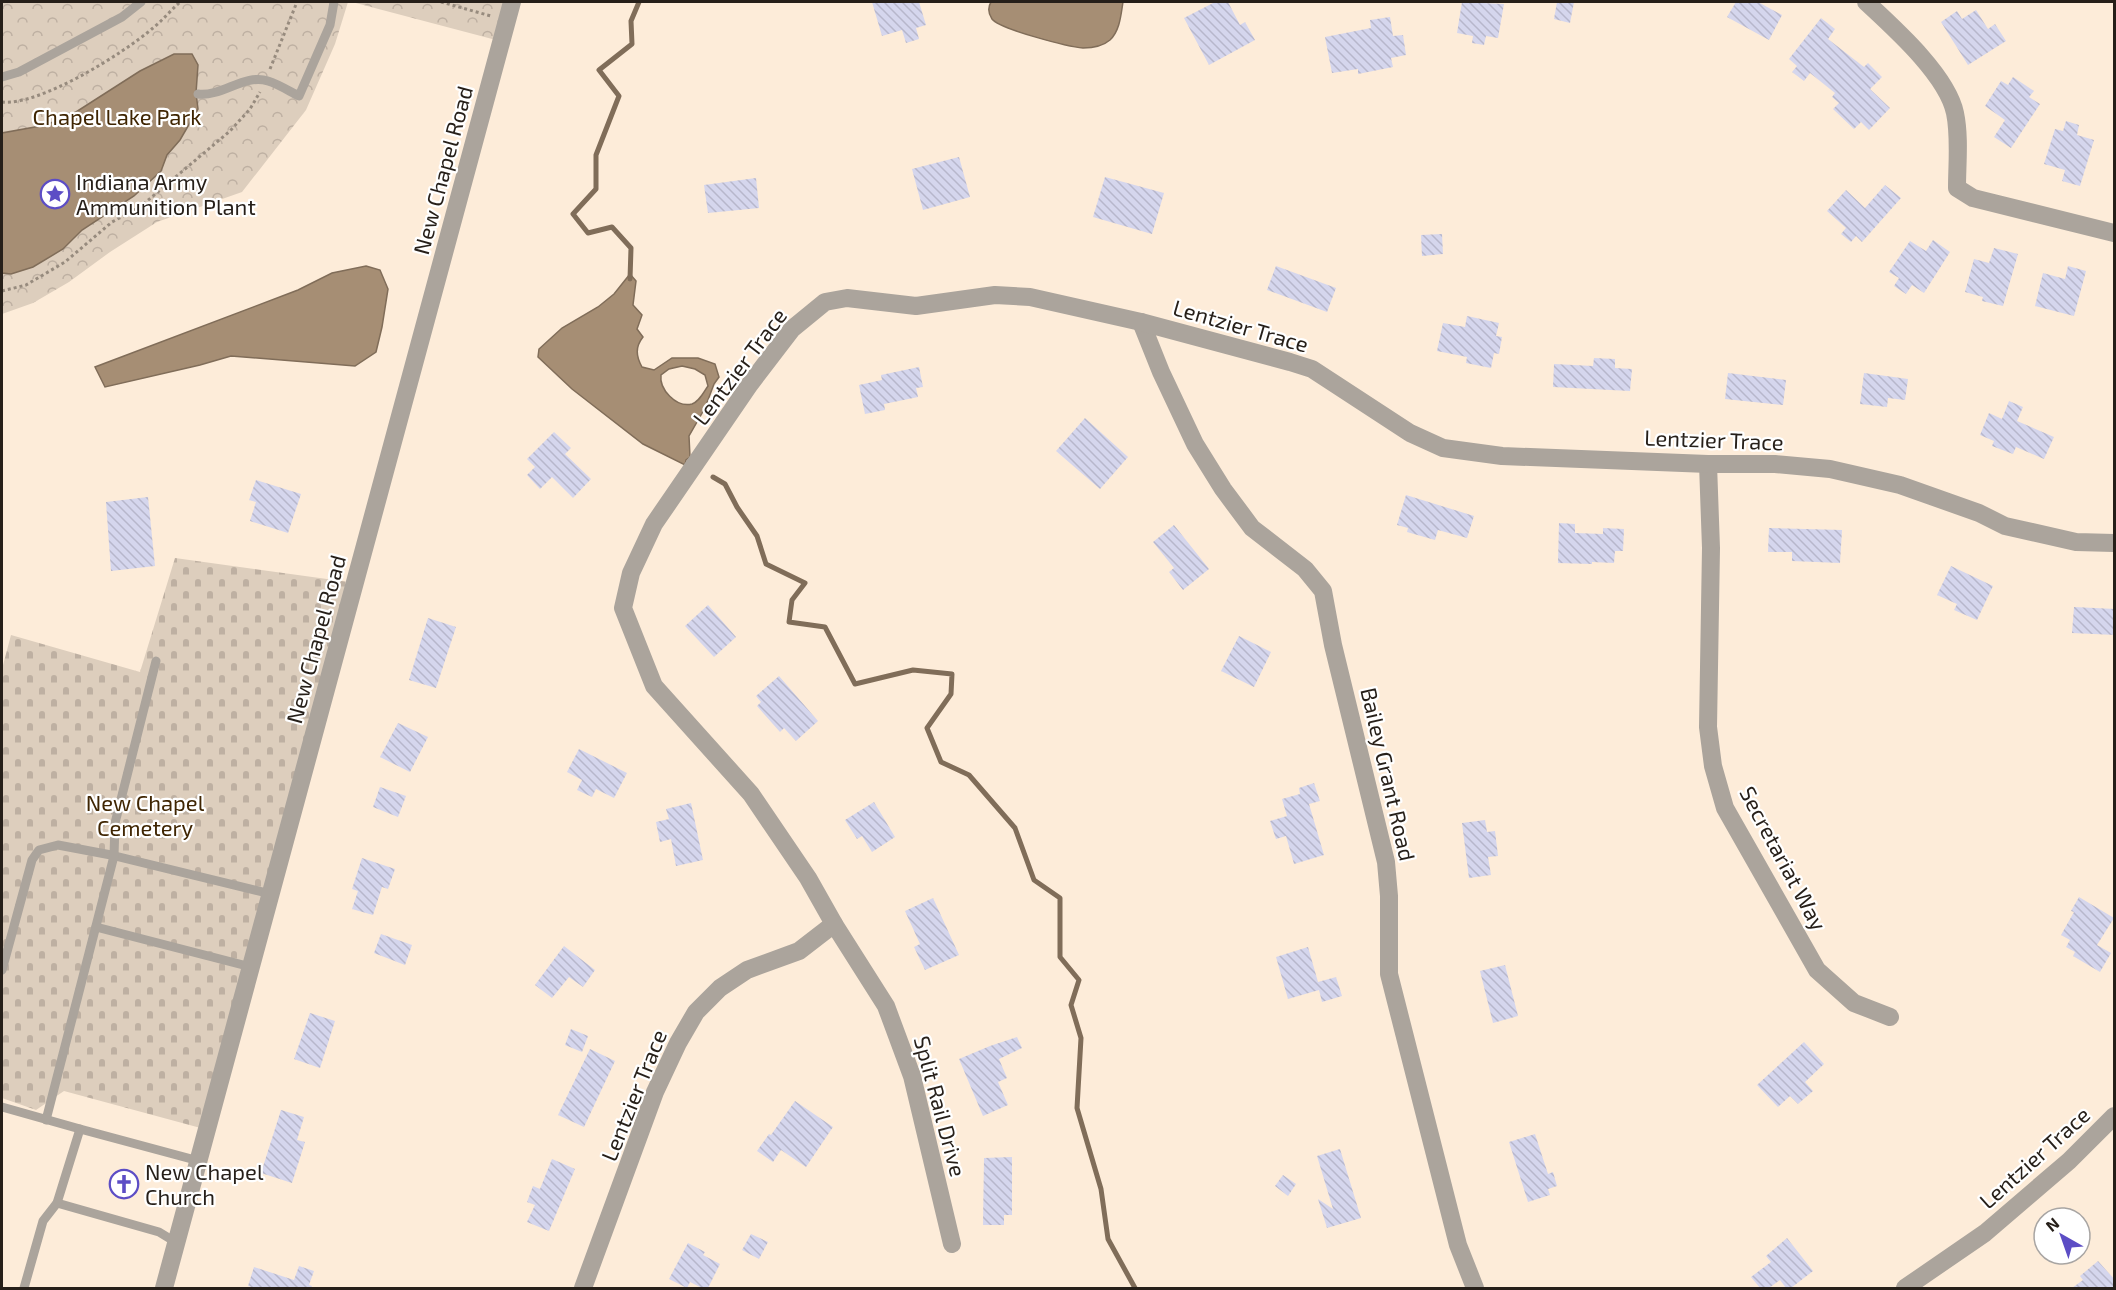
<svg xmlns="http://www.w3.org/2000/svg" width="2116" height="1290" viewBox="0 0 2116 1290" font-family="'Exo 2',sans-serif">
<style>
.cemetery{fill:url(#cemetery-stones)}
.park{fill:url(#park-crowns)}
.water{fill:#a68e74;stroke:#806d59;stroke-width:1.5;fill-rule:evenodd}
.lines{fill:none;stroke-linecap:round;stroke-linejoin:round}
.stream{stroke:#806d59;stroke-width:5}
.building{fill:url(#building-back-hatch)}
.path{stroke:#978b7e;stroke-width:3;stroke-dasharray:3 3;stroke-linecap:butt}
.service{stroke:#aba49c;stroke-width:9}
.minor{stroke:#aba49c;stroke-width:18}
.tertiary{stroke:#aba49c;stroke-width:18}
.labels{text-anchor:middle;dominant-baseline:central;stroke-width:4.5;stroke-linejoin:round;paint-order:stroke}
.park-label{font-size:22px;fill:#3f2502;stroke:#fff}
.street-label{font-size:22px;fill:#261f19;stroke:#fff}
.poi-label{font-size:22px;fill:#261f19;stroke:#fff;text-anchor:start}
</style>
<defs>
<pattern id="cemetery-stones" width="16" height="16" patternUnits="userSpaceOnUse" patternTransform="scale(1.5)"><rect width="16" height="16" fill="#ddcebd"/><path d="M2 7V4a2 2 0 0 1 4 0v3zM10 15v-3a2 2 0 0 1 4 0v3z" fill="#beb0a2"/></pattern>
<pattern id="park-crowns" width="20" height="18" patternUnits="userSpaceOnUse" patternTransform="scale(1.5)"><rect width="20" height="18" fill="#ddcebd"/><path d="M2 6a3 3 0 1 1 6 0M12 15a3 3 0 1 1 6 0" fill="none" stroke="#beb0a2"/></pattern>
<pattern id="building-back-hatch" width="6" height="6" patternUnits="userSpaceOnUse" patternTransform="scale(1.5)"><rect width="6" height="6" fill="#d5d6ed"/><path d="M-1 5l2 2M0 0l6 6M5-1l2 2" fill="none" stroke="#b7b7cb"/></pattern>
</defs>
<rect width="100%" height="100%" fill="#fdecd9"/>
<path class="cemetery" d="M175 558 356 583 208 1130 64 1091 36 1110 2 1098V669L11 635 140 672Z"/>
<g class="park">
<path d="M2 2H348L335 44 306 110 242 192 157 222 110 252 69 282 33 303 2 314Z"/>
<path d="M352 2H506L496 40Z"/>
</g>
<g class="water">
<path d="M991 2H1123C1121 14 1120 31 1110 40 1103 46 1092 48 1083 48 1069 47 999 29 992 19 988 13 988 7 991 2Z"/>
<path d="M174 54H192L198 65 196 93 198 109 180 140 167 155 161 171 134 196 82 230 63 249 33 267 11 274 2 273V133L46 125 76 112 140 71Z"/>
<path d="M366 266 380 270 388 289 382 327 376 352 355 366 231 356 200 365 105 387 95 367 298 290 332 273Z"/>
<path d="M630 274 636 281 633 305 642 315 637 329 643 337C635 347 636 356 642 367L654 370 672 358H698L715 364 719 377 714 384 705 408 689 436 690 457 686 460 685 465 643 444 572 389 538 357 539 349 562 328 598 307 614 294ZM682 366 695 369 705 375 708 386C703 393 700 401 692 404 676 408 659 389 661 375L669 369Z"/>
</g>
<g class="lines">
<g class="stream">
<path d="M630 279 631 248 612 227 588 233 573 214 596 189V155L619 96 599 70 632 44 631 21 639 2"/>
<path d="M713 477 725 484 737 507 757 536 766 564 805 583 792 600 789 622 825 627 855 684 913 670 952 674 951 694 927 728 941 762 969 775 1015 828 1034 880 1060 898V957L1079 980 1071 1005 1081 1038 1077 1108 1101 1189 1108 1239 1135 1288"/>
</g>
</g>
<g class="building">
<path d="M872 2H919L926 25 916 28 919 39 906 43 902 30 882 36Z"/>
<path d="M1215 2H1228L1240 25 1245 22 1255 40 1209 65 1184 18Z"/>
<path d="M1462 2 1504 4 1498 38 1486 36 1484 45 1472 43 1473 36 1457 33Z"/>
<path d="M1557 2H1574L1570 23 1554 19Z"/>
<path d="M1736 2H1758L1782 15 1769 40 1727 17Z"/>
<path d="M1976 10 1988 29 1995 24 2006 41 1968 65 1941 22 1957 11 1962 19Z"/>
<path d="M1390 17 1393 36 1403 35 1406 55 1391 58 1393 67 1358 74V69L1332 73 1325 37 1371 28 1370 20Z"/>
<path d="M1821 18 1835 29 1828 39 1864 67 1868 63 1882 77 1870 89 1890 108 1869 130 1861 122 1854 129 1833 109 1839 103 1832 97 1835 93 1810 73 1804 81 1792 72 1797 66 1789 59Z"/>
<path d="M2013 77 2034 91 2029 97 2040 104 2011 148 1994 137 2005 120 1985 106 2001 81 2008 85Z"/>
<path d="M2066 121 2079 125 2077 135 2094 140 2080 186 2062 181 2065 170 2044 164 2055 129 2063 131Z"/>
<path d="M959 157 970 197 923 210 912 169Z"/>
<path d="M1105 177 1164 193 1152 234 1093 217Z"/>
<path d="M756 178 759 208 708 213 704 185Z"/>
<path d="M1885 185 1901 198 1862 242 1856 236 1851 242 1841 234 1846 228 1827 211 1846 190 1865 208Z"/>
<path d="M1442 234 1443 254 1422 256 1421 235Z"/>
<path d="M1933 240 1950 252 1924 293 1912 285 1906 294 1894 286 1899 278 1889 272 1910 241 1926 251Z"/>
<path d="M1994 248 2018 254 2003 306 1982 301 1983 297 1965 292 1974 259 1989 263Z"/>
<path d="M1276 266 1336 288 1327 312 1267 290Z"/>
<path d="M2068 266 2086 271 2074 316 2035 306 2043 273 2065 279Z"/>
<path d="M1467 316 1499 323 1496 336 1502 337 1499 354 1494 353 1491 368 1466 363 1467 357 1437 351 1443 323 1465 327Z"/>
<path d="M1594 358 1615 359V368L1632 369 1630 391 1553 387 1554 364 1593 366Z"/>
<path d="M919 367 923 387 916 388 918 397 884 404 885 410 865 414 859 385 882 380 881 375Z"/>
<path d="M1728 373 1786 380 1783 405 1725 399Z"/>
<path d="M1864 373 1908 379 1905 400 1888 398 1887 407 1860 404Z"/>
<path d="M2009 401 2023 407 2017 421 2054 437 2044 459 2016 447 2013 454 1992 446 1994 441 1980 435 1989 413 2002 419Z"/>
<path d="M1085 418 1128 457 1100 489 1056 451Z"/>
<path d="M554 432 571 448 565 454 591 479 573 498 552 477 540 489 527 475 535 467 527 459Z"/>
<path d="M256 480 301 494 288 533 250 521 256 502 249 500Z"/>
<path d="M1406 495 1474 516 1467 538 1438 530 1435 540 1407 532 1408 528 1397 525Z"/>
<path d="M148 497 155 566 111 571 106 502Z"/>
<path d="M1559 523 1575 524V533L1603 534V528L1624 529 1623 551H1615L1614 563 1592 562V564L1558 563Z"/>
<path d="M1174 525 1209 569 1183 590 1169 572 1174 568 1153 542Z"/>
<path d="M1769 528 1842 530 1840 563 1792 561V552H1768Z"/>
<path d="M1951 566 1993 586 1977 620 1954 610 1957 604 1937 595Z"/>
<path d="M708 605 736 637 714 657 685 626Z"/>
<path d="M2074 607 2115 609V635L2072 633Z"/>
<path d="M428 618 456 627 436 688 409 680Z"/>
<path d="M1239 636 1271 652 1254 687 1221 671Z"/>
<path d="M779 676 818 721 796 741 784 728 780 732 757 706 761 702 756 696Z"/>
<path d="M398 723 428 737 410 772 380 757Z"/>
<path d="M579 749 627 773 614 798 596 789 592 797 577 790 582 780 567 772Z"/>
<path d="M1314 783 1320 801 1309 804 1324 855 1294 864 1286 836 1276 839 1270 821 1287 816 1282 799 1300 794 1299 788Z"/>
<path d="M380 787 406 796 398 817 373 807Z"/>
<path d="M874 802 895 837 872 852 862 836 857 839 845 820Z"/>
<path d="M691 803 703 860 676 866 671 839 660 842 656 822 669 819 666 809Z"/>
<path d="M1485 820 1487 832 1495 831 1498 856 1488 857 1491 875 1469 878 1462 823Z"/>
<path d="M362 858 395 869 388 889 382 887 373 915 352 909 358 891 352 889Z"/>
<path d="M2079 897 2114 918 2097 945 2111 953 2100 972 2073 956 2075 952 2066 947 2070 940 2061 935 2074 912 2071 911Z"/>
<path d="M933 898 959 955 925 970 914 947 920 944 905 911Z"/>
<path d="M381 934 412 945 405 965 374 953Z"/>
<path d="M564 946 595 970 583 987 569 977 552 998 535 985Z"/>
<path d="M1308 947 1318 982 1336 977 1342 996 1322 1002 1319 990 1288 999 1276 957Z"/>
<path d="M1505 965 1518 1016 1493 1023 1480 971Z"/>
<path d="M310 1013 335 1021 320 1068 294 1059Z"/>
<path d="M571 1029 588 1036 582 1052 565 1045Z"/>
<path d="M1017 1037 1022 1048 999 1059 1007 1078 998 1082 1008 1105 983 1116 959 1059 990 1046Z"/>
<path d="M1804 1042 1824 1064 1805 1082 1813 1091 1798 1104 1790 1096 1778 1107 1757 1085Z"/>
<path d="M590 1049 615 1061 584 1127 558 1115Z"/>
<path d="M795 1101 833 1127 806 1167 781 1150 773 1162 757 1151 769 1134 771 1135Z"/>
<path d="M281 1110 304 1117 297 1140 305 1142 292 1183 261 1173Z"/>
<path d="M1535 1134 1548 1174 1553 1172 1557 1186 1548 1189 1550 1195 1528 1202 1509 1142Z"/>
<path d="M1340 1149 1361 1218 1327 1228 1318 1199 1333 1209 1317 1156Z"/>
<path d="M1012 1157V1215H1004V1225H983L984 1158Z"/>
<path d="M552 1159 575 1169 549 1231 527 1222 535 1205 527 1202 533 1186 540 1189Z"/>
<path d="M1283 1175 1296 1184 1288 1196 1275 1186Z"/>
<path d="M751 1234 768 1242 759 1259 742 1250Z"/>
<path d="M1787 1238 1813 1271 1791 1288H1786L1780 1280 1769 1288H1760L1751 1277 1771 1262 1766 1256Z"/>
<path d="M688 1243 705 1252 703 1255 720 1264 708 1288H702L690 1282 687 1288 669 1279Z"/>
<path d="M2098 1261 2115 1280V1288H2072L2083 1280 2080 1276Z"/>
<path d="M299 1266 314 1271 309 1285 312 1286 311 1288H255L248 1286 254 1267 294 1280Z"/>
</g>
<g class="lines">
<g class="path">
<path d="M441 2 491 16"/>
<path d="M270 69 297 2"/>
<path d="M2 102C40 106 124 53 153 28 163 20 171 10 180 2"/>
<path d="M2 291 26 285 65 262 112 222 140 207 230 131 250 109 260 92"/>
</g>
<g class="service">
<path d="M2 77 19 72 122 17 141 2"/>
<path d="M198 94C222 97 245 73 268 81 278 84 289 91 299 96L330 25 334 2"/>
<path d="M96 927 251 967"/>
<path d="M2 970 32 860 39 850 58 845 111 855 271 894"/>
<path d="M2 1107 80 1129"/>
<path d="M46 1120 114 856 115 823 156 661"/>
<path d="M57 1203 159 1232 177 1243"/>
<path d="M24 1288 43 1221 57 1203 80 1129 199 1161"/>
</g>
<g class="minor">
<path d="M1866 2C1894 28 1947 75 1955 113 1960 137 1957 164 1957 188L1973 198 2114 233"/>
<path d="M1141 322 1161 372 1195 444 1223 489 1252 528 1305 569 1323 591 1333 645 1386 862 1389 896V974L1458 1245 1475 1288"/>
<path d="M1708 464 1711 548 1708 727 1713 766 1725 808 1817 970 1854 1003 1890 1017"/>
<path d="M952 1244 912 1076 886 1006 834 924 808 878 751 794 654 686 623 608 631 573 654 524 750 384 792 329 825 302 847 298 916 306 995 295 1030 297 1141 322 1290 362 1312 369 1410 433 1443 448 1502 456 1708 464H1775L1830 469 1900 485 1979 513 2005 526 2076 542 2114 543"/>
<path d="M583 1288 655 1092 678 1043 696 1012 720 988 747 970 799 951 834 924"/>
<path d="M1905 1288 1985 1233 2069 1161 2114 1116"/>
</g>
<path class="tertiary" d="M164 1288 512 2"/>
</g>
<defs>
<g id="sight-ring" transform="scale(1.5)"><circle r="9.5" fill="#fff" stroke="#5c4dc5" stroke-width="1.5"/><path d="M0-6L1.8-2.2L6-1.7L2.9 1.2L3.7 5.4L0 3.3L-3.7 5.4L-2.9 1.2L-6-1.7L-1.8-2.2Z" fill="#5c4dc5"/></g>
<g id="church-ring" transform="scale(1.5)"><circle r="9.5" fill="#fff" stroke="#5c4dc5" stroke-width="1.5"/><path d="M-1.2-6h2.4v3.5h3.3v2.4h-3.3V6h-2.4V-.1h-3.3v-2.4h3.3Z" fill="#5c4dc5"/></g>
</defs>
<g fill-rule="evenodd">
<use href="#sight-ring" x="55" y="194"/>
<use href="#church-ring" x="124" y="1184"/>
</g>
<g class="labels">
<g class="park-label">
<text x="117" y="116">Chapel Lake Park</text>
<text x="145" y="802">New Chapel<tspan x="145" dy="25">Cemetery</tspan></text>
</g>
<g class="street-label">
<text transform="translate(442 170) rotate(-75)">New Chapel Road</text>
<text transform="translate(1241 325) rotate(16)">Lentzier Trace</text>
<text transform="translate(739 366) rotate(-53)">Lentzier Trace</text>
<text transform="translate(1714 439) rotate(2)">Lentzier Trace</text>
<text transform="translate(315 639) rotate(-75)">New Chapel Road</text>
<text transform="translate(1389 774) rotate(77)">Bailey Grant Road</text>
<text transform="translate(1784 858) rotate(62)">Secretariat Way</text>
<text transform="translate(633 1095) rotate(-68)">Lentzier Trace</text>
<text transform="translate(941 1106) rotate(75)">Split Rail Drive</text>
<text transform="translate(2034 1157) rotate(-42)">Lentzier Trace</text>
</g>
<g class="poi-label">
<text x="76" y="181">Indiana Army<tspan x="76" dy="25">Ammunition Plant</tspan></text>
<text x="145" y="1171">New Chapel<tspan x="145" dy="25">Church</tspan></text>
</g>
</g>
<rect width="2116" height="1290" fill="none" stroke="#261f19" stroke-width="6"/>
<g transform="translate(2062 1236) rotate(320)"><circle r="28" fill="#ffffff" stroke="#a8a5a3" stroke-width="1.5"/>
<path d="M0-4.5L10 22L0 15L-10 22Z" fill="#5c4dc5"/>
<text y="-9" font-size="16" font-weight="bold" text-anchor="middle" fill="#261f19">N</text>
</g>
</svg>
